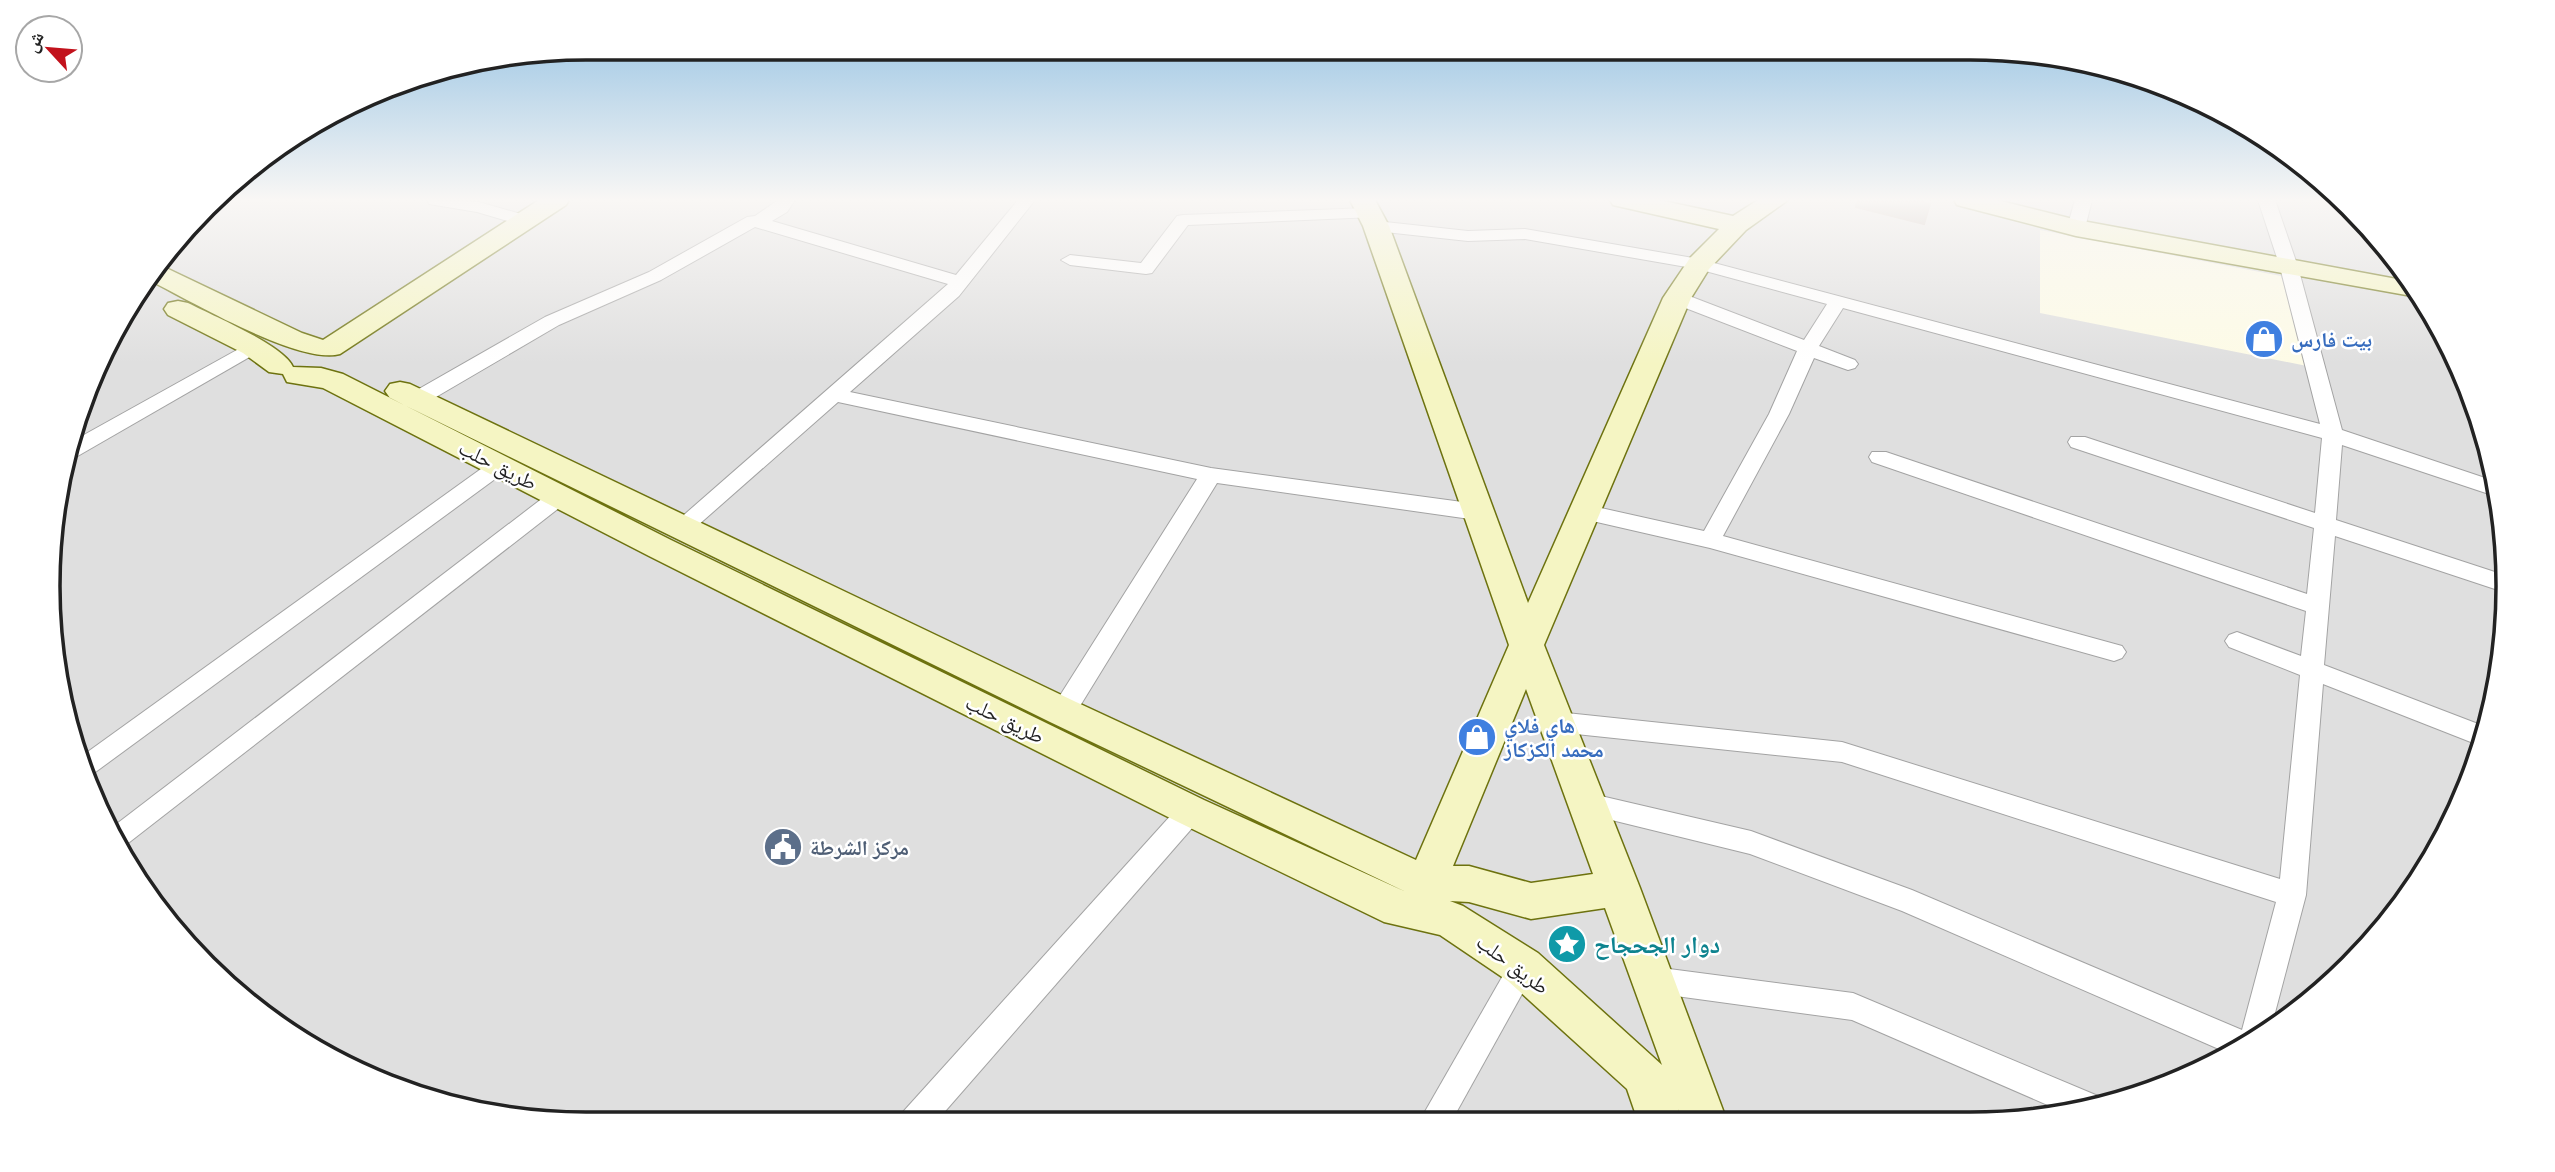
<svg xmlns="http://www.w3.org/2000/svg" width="2555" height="1172" viewBox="0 0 2555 1172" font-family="'PT Sans','Noto Naskh Arabic',sans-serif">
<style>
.residential{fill:#dfdfdf}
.education{fill:#fdfbe6}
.building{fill:#beb7b2;stroke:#c2b5ad;stroke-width:2}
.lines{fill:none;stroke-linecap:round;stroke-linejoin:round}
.street-casing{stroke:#a3a3a3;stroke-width:2}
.secondary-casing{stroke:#6d720f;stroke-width:3}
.street{fill:#fff;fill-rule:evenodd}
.secondary{fill:#f5f5c3;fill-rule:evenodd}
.labels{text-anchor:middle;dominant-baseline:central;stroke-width:5;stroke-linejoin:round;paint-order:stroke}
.shop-label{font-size:21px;font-weight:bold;fill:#366cbe;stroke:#fff;text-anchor:start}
.street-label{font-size:21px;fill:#222;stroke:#fff}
.service-label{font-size:21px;font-weight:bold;fill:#4e5e75;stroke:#fff;text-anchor:start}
.near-culture-label{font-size:24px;font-weight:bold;fill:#0d838f;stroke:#fff;text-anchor:start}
.rim{fill:none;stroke:#222;stroke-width:3.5}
</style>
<rect width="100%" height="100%" fill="#f1eee9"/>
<path class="residential" d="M215 200H2344L2417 286 2467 379 2497 481 2508 586 2497 691 2467 792 2397 914 2297 1013 2176 1084 2040 1120 586 1125 481 1114 380 1084 231 991 119 855 58 691 47 586 58 481 119 317Z"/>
<path class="education" d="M2040 230 2281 276 2307 366 2040 313Z"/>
<path class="building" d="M1857 200H1919L1930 204 1924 224 1856 207Z"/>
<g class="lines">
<g class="street-casing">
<g id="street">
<path d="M427 200 479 202 531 217 534 221 525 226 477 212 429 204Z"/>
<path d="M778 200H795L787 212 772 221 956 275 1018 200H1035L959 296 850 392 1211 468 1477 504 1485 507 1488 512 1485 517 1477 520 1217 483 1072 719 1063 722 1054 719 1051 712 1054 705 1197 479 838 402 688 534 680 536 672 534 669 528 948 284 755 227 661 280 559 325 424 404H410L407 399 410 394 545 317 649 272 747 217 755 216Z"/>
<path d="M2075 200H2092L2085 228 2076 233 2067 228Z"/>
<path d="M2258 200H2275L2298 267 2342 430 2497 482 2498 497 2342 445 2336 520 2507 576V593L2335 536 2324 665 2486 727 2481 746 2323 684 2306 895 2271 1028 2228 1053 1902 911 1750 854 1579 812 1575 804 1579 796 1588 793 1751 831 1912 890 2242 1030 2276 902 1842 762 1557 732 1548 729 1545 722 1548 715 1557 712 1842 742 2280 879 2300 675 2229 647 2225 641 2229 635 2237 632 2301 656 2306 611 1872 462 1869 457 1872 452H1886L2307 594 2314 528 2071 447 2068 442 2071 437H2085L2315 513 2322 438 1843 308 1819 346 1855 360 1858 364 1855 368 1848 370 1814 358 1789 414 1723 536 2122 646 2126 652 2122 658 2114 661 1710 548 1575 517 1572 512 1575 507 1583 504 1704 531 1769 414 1797 351 1670 302 1668 298 1670 294H1684L1804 340 1827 304 1698 269 1525 239 1468 241 1376 231 1367 226 1376 221 1468 231 1525 229 1699 259 2320 424 2280 267Z"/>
<path d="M1368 208 1374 209 1377 213 1374 217 1188 225 1152 273 1146 274 1070 265 1061 260 1070 255 1141 263 1177 216 1183 215Z"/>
<path d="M253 341 260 343 263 347 260 351 76 457 66 458 73 441Z"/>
<path d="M499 459 506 461 509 466 506 471 90 776 82 756 492 461Z"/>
<path d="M560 489 568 491 571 496 568 501 118 851 110 829 552 491Z"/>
<path d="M1191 800 1200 803 1204 811 1200 819 934 1124H898L902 1113 1182 803Z"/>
<path d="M1523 954 1533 958 1537 967 1451 1122H1419L1513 958Z"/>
<path d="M1654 967 1853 993 2098 1096 2101 1104 2066 1113 1852 1020 1654 993 1644 989 1640 980 1644 971Z"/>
</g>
</g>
<g class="secondary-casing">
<g id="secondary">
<path d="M539 200H569L566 205 340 354C299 365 191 301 149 280L161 266 164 267 302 333 323 340Z"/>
<path d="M1350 200H1375L1389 226 1528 603 1663 298 1690 258 1719 229 1613 205 1610 200H1659L1733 216 1758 200H1788L1746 230 1709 269 1691 298 1544 645 1640 888 1727 1121H1683L1678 1109 1682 1121H1638L1627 1089 1508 981 1440 935 1384 922 1178 822 649 556 323 388 287 382 283 374 269 372 243 353 168 315 164 309 168 303 178 301 188 303C211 315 284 345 293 367L321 368 343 374 671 540 1204 800 1406 892 1050 722 390 398 385 391 390 384 400 382 410 384 1076 702 1416 860 1509 645 1363 226ZM1526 689 1593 874 1531 883 1469 866H1453ZM1450 901 1469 902 1531 919 1605 908 1662 1065 1538 953 1463 906Z"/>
<path d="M1954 200H1997L2077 220 2413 282 2423 298 2076 236 1957 205Z"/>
</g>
</g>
<use href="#street" class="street"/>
<use href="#secondary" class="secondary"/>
</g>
<linearGradient id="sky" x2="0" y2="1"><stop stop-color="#91c0e2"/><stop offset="0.55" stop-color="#f9f7f5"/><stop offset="1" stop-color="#f9f7f5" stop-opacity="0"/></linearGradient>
<rect width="2555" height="364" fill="url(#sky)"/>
<defs>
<g id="shop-disc" transform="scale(2.0125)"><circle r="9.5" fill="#3f7fe0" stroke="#fff"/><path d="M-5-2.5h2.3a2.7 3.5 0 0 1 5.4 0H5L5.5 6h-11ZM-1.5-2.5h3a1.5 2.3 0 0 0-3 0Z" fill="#fff"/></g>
<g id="civic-disc" transform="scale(2.0125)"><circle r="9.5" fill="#5c6f8a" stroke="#fff"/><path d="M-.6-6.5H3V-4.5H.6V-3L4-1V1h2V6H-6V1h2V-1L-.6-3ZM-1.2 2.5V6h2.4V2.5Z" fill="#fff"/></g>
<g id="sight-disc" transform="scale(2.0125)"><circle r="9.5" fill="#0f9aa8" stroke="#fff"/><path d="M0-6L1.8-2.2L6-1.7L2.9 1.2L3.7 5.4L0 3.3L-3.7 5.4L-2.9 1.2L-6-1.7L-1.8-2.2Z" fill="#fff"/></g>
</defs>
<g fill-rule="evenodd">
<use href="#shop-disc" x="2264" y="339"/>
<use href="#shop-disc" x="1477" y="737"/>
<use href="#civic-disc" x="783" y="847"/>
<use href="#sight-disc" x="1567" y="944"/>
</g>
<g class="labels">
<g class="shop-label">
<text x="2291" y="339">بيت فارس</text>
<text x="1504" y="725">هاي فلاي<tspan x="1504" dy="24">محمد الكزكاز</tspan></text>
</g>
<g class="street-label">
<text transform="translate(498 465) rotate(27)">طريق حلب</text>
<text transform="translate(1005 719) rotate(26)">طريق حلب</text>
<text transform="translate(1513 964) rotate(37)">طريق حلب</text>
</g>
<g class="service-label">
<text x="810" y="847">مركز الشرطة</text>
</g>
<g class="near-culture-label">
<text x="1594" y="944">دوار الجحجاح</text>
</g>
</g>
<path d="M0 0H2555V1172H0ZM586 60H1970A526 526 0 0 1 2496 586V586A526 526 0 0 1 1970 1112H586A526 526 0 0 1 60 586V586A526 526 0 0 1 586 60Z" fill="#fff" fill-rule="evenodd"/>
<path class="rim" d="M586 60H1970A526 526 0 0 1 2496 586V586A526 526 0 0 1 1970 1112H586A526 526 0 0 1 60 586V586A526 526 0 0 1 586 60Z"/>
<g transform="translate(49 49) rotate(296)"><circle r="33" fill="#ffffff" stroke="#a7a7a7" stroke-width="2"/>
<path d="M0-5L12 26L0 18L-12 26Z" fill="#c2121c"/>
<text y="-10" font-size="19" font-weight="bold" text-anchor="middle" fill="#222222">ش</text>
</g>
</svg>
